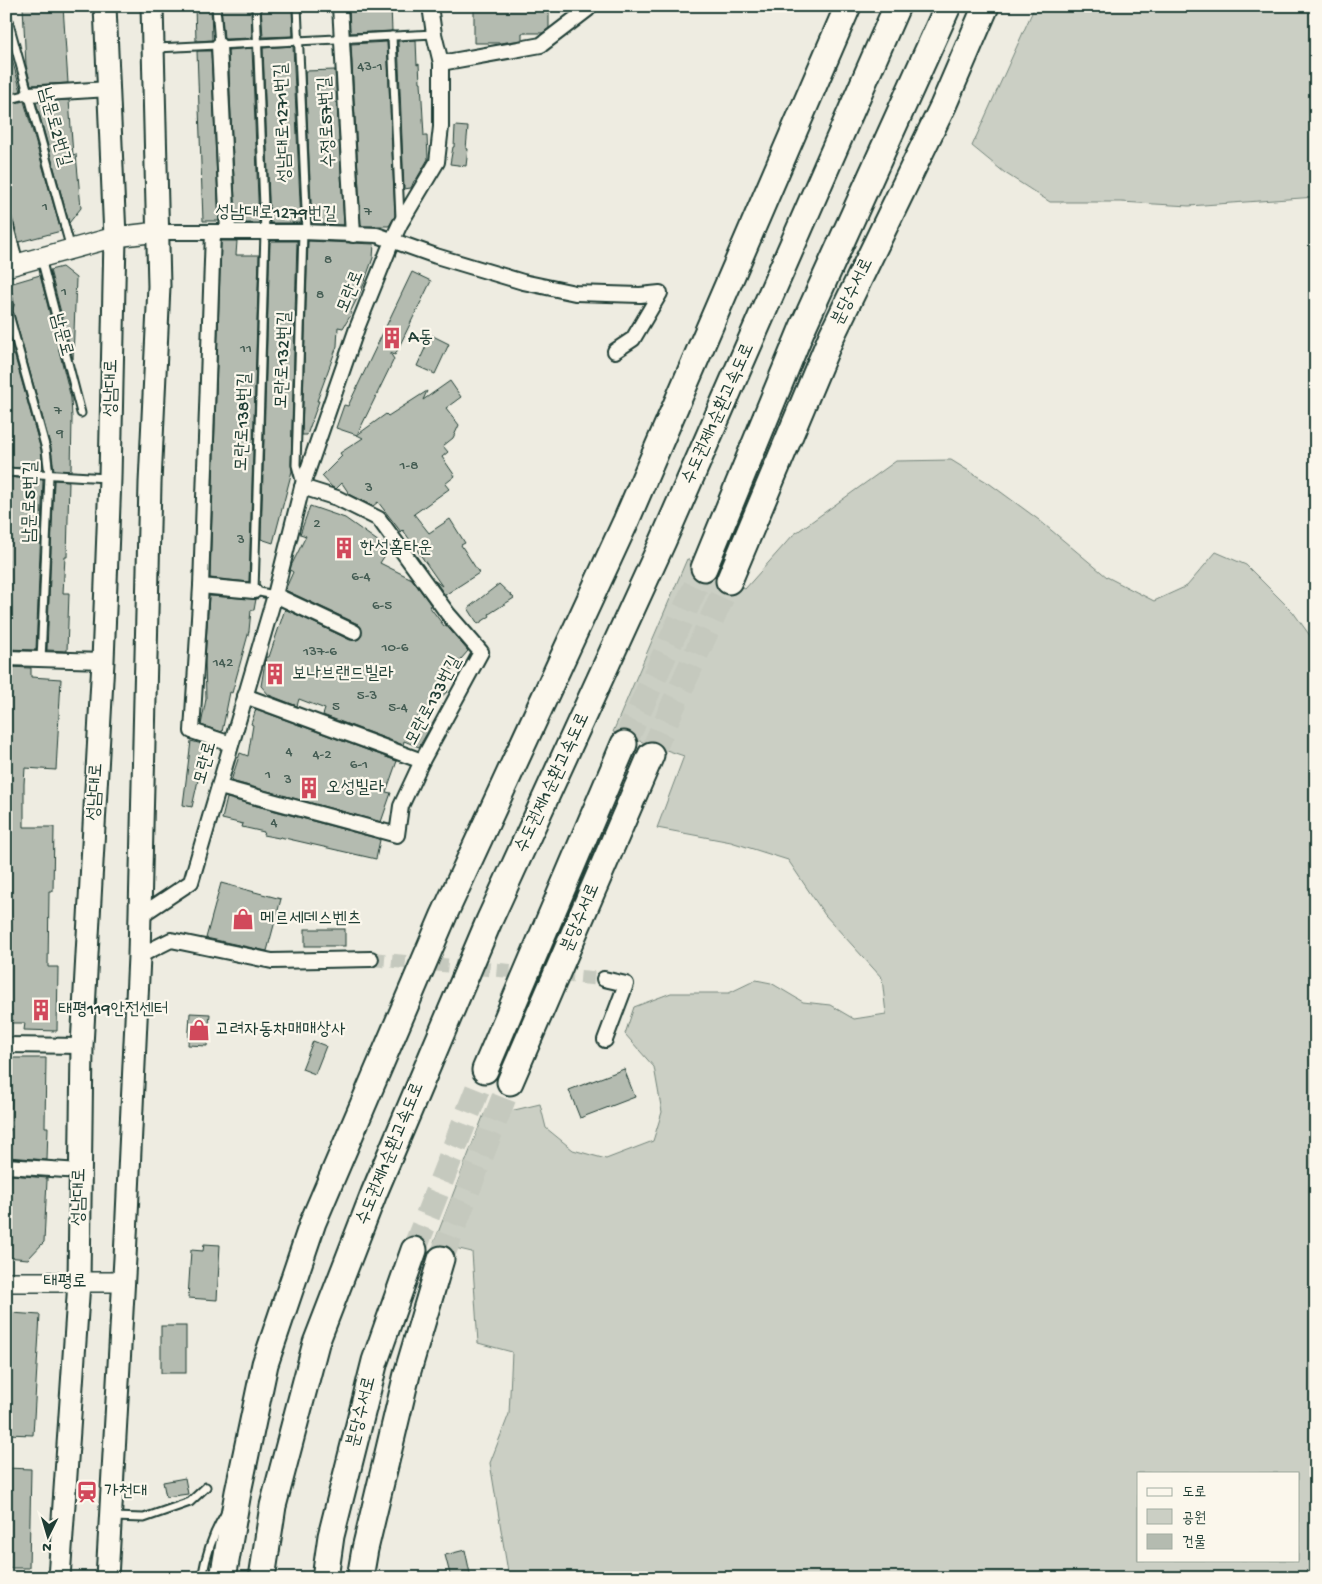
<svg xmlns="http://www.w3.org/2000/svg" width="1322" height="1584" viewBox="0 0 1322 1584" font-family="'Gochi Hand','Poor Story',sans-serif">
<style>
.green{fill:#cbcfc4;stroke:#75867c;fill-rule:evenodd}
.building{fill:#b4bbb0;stroke:#1f3d34}
.lines{fill:none;stroke-linecap:round;stroke-linejoin:round}
.street-tunnel{stroke:#c5c9be;stroke-width:14;stroke-dasharray:14 7;stroke-linecap:butt}
.highway-tunnel{stroke:#c5c9be;stroke-width:25;stroke-dasharray:25 12;stroke-linecap:butt}
.lane-casing{stroke:#1f3d34;stroke-width:11}
.street-casing{stroke:#1f3d34;stroke-width:18}
.secondary-casing{stroke:#1f3d34;stroke-width:22}
.primary-casing{stroke:#1f3d34;stroke-width:25}
.highway-casing{stroke:#1f3d34;stroke-width:29}
.lane{stroke:#fbf7ec;stroke-width:7}
.street{stroke:#fbf7ec;stroke-width:14}
.secondary{stroke:#fbf7ec;stroke-width:19}
.primary{stroke:#fbf7ec;stroke-width:21}
.highway{stroke:#fbf7ec;stroke-width:25}
.labels{text-anchor:middle;dominant-baseline:central;stroke-width:4.5;stroke-linejoin:round;paint-order:stroke}
.number-label{font-size:15px;fill:#445c53}
.street-label{font-size:18px;fill:#1f3d34;stroke:#fbf7ec}
.poi-label{font-size:18px;fill:#1f3d34;stroke:#fbf7ec;text-anchor:start}
</style>
<rect width="100%" height="100%" fill="#eeece1"/>
<filter id="ink" filterUnits="userSpaceOnUse"><feTurbulence type="fractalNoise" baseFrequency=".02" numOctaves="2"/><feDisplacementMap in="SourceGraphic" scale="10" xChannelSelector="R" yChannelSelector="G"/><feConvolveMatrix kernelMatrix="1 2 1 2 8 2 1 2 1" color-interpolation-filters="sRGB"/></filter>
<g filter="url(#ink)">
<g class="green">
<path d="M1035 6H1316V197L1189 206 1121 202H1050L1005 173 972 146Z"/>
<path d="M951 460 990 484 1039 520 1107 577 1154 601 1187 586 1216 552 1246 565 1293 612 1316 644V1578H509L490 1463 509 1414 512 1352 478 1343 472 1252 434 1243 484 1114 506 1112 540 1104 546 1128 573 1150 606 1159 653 1141 662 1112 654 1067 625 1034 634 1007 671 993H729L756 980 771 983 803 1002 830 1005 854 1019 886 1014 882 978 825 915 788 860 731 842 657 828 684 756 613 732 687 559 745 589 793 535 896 461ZM1138 1473H1298V1560H1138Z"/>
</g>
<g class="building">
<path d="M63 6 68 83 31 85 26 65 23 7Z"/>
<path d="M195 6H211L212 40 196 41Z"/>
<path d="M221 6H251L252 38 225 39 224 38Z"/>
<path d="M261 6H292L293 36 263 37Z"/>
<path d="M349 6H391L392 31 350 33Z"/>
<path d="M474 6H549V28L543 33H522V40L500 43H474Z"/>
<path d="M416 40 417 65 419 64 420 82H421L424 136H427L428 159 416 180 414 181 411 188 404 189 398 41Z"/>
<path d="M387 42 395 216 389 226H361L351 44Z"/>
<path d="M293 46 301 223H270L263 48Z"/>
<path d="M252 48 259 223H236L228 50Z"/>
<path d="M197 51H211L219 221H203Z"/>
<path d="M10 53 21 91 6 94V54Z"/>
<path d="M335 70 344 225 312 224 305 71Z"/>
<path d="M69 100 73 155 76 154 81 208 69 223 36 102Z"/>
<path d="M24 101 61 231 19 242 6 196V105Z"/>
<path d="M455 126 468 127 466 149H468L466 166 450 164 453 147H454Z"/>
<path d="M221 241H237L236 255H259L249 582 210 578Z"/>
<path d="M272 241H297L291 465 292 471 273 543 261 539 270 242Z"/>
<path d="M308 241 374 244 373 258 365 280H366L350 313H352L343 328 338 327 337 346 317 401H319L307 435H302Z"/>
<path d="M62 267 76 278 73 359 50 270Z"/>
<path d="M412 272 431 281 395 355 390 353 394 359 357 435 336 428 344 405 348 406Z"/>
<path d="M40 275 71 398 72 418 71 471 54 470 51 448 13 311 14 303 11 289 6 285Z"/>
<path d="M6 325 41 450 43 469 6 467Z"/>
<path d="M431 335 449 344 435 374 417 366Z"/>
<path d="M450 381 461 397 446 408 459 425 453 438 443 446 448 452 442 457 455 476 445 484 449 489 414 514 429 533 450 519 465 543 461 545 479 573 445 595 435 581 442 586 403 530 401 532 378 502 373 506 350 495 342 483 336 489 332 487 322 476 342 456 340 453 363 438 357 435 386 414 388 416 427 391 423 400Z"/>
<path d="M6 477 43 480 36 650 6 649 8 559H7L9 516 6 517Z"/>
<path d="M54 480 69 481 67 557H65L63 593H69L67 651 47 650Z"/>
<path d="M310 506 345 518 389 549 380 563 412 579 431 605 429 606 444 626 446 625 468 651 441 682 448 691 413 721 430 728 419 747 404 741 403 745 323 715 325 709 299 699 297 706 269 695 261 686 266 657H269L285 609 350 640 359 639 362 635 361 627 358 624 285 590 293 572 290 570 291 566 306 536 300 534Z"/>
<path d="M499 584 514 598 489 614 490 616 478 624 468 608Z"/>
<path d="M209 596 256 599 254 610H251L249 631 232 693 230 692 222 732 201 725 206 699 205 660Z"/>
<path d="M9 667 31 668V677L61 679 56 770 25 768 24 784V827H54L53 891H49L48 967H58L57 1031 24 1030 25 1023H6V668Z"/>
<path d="M256 709 397 761 386 792 391 793 381 822 231 781 240 753 248 756 253 725 251 724Z"/>
<path d="M191 741 206 745 192 807 183 805Z"/>
<path d="M227 798 376 838 380 840 376 859 280 837 279 838 263 835 264 832 242 827 243 824 222 819Z"/>
<path d="M221 883 281 899 267 951 206 938Z"/>
<rect x="305" y="929" width="40" height="17"/>
<path d="M190 1013 210 1014 207 1046 188 1045Z"/>
<path d="M313 1041 326 1046 315 1074 302 1069Z"/>
<path d="M12 1058H46L45 1127H48L47 1160 8 1157 9 1130H11Z"/>
<path d="M624 1069 635 1097 580 1118 569 1090Z"/>
<path d="M11 1175 47 1178V1180L44 1242 28 1259 6 1257V1233H8Z"/>
<path d="M204 1244 220 1245 217 1300 188 1298 191 1250 203 1251Z"/>
<path d="M11 1313 40 1315 33 1435 6 1434V1373Z"/>
<rect x="161" y="1326" width="25" height="47"/>
<path d="M6 1468 31 1469 29 1568H6Z"/>
<path d="M185 1478 188 1494 166 1497 163 1482Z"/>
<path d="M465 1550 471 1578H451L445 1555Z"/>
</g>
<g class="lines">
<path class="street-tunnel" d="M371 959 604 979"/>
<g class="highway-tunnel">
<path d="M624 744 704 568"/>
<path d="M651 755 729 581"/>
<path d="M414 1250 485 1070"/>
<path d="M441 1259 510 1082"/>
</g>
<g class="lane-casing">
<g id="lane">
<path d="M216 6 219 45"/>
<path d="M256 6 265 232 254 591 275 595"/>
<path d="M297 6 307 232"/>
<path d="M6 13 71 249"/>
<path d="M392 36 400 218"/>
<path d="M157 48 434 34"/>
<path d="M6 100 29 94"/>
<path d="M41 258 81 413"/>
<path d="M6 290 9 304 8 311 46 449 49 475 41 660"/>
<path d="M6 472 107 478"/>
<path d="M301 484 296 465 303 232"/>
<path d="M112 1517 144 1518 190 1502 206 1487"/>
<path d="M202 1578C206 1555 213 1533 225 1514"/>
</g>
</g>
<g class="street-casing">
<g id="street">
<path d="M340 6 353 235"/>
<path d="M219 45 228 232"/>
<path d="M441 63 541 45 588 9 589 6"/>
<path d="M29 94 109 89"/>
<path d="M6 227 16 264"/>
<path d="M158 232H303L377 235 436 256 523 282 575 293 640 295 660 293 633 339 615 351"/>
<path d="M213 232 201 586 192 731 231 744"/>
<path d="M201 586 254 591"/>
<path d="M275 595 354 632"/>
<path d="M6 658 103 661"/>
<path d="M245 696 422 761"/>
<path d="M220 787 397 835 401 806 422 761 481 652 448 614 379 519 337 498 302 487"/>
<path d="M140 916 191 882 275 595 302 487 357 328 392 241 400 224 437 162 441 127V63L434 34 430 6"/>
<path d="M139 956 171 940 272 961 371 959"/>
<path d="M604 979 626 984 605 1040"/>
<path d="M6 1045 82 1046"/>
<path d="M6 1166 80 1171"/>
</g>
</g>
<g class="secondary-casing">
<g id="secondary">
<path d="M6 267 115 237 158 232"/>
<path d="M6 1282H124"/>
</g>
</g>
<g class="primary-casing">
<g id="primary">
<path d="M59 1578 79 1282 82 1046 103 661 110 478 115 237 105 6"/>
<path d="M107 1578 125 1258 139 956 150 483 159 286 152 6"/>
</g>
</g>
<g class="highway-casing">
<g id="highway">
<path d="M704 568 802 329 948 6"/>
<path d="M729 581 832 335 943 106 986 6"/>
<path d="M485 1070 624 744"/>
<path d="M510 1082 651 755"/>
<path d="M223 1578 238 1492 265 1364 313 1222 444 915 626 521 848 6"/>
<path d="M262 1578 273 1506 316 1343 374 1193 489 921 663 541 897 6"/>
<path d="M325 1578 331 1536 375 1361 414 1250"/>
<path d="M360 1578 365 1549 407 1374 441 1259"/>
</g>
</g>
<use href="#lane" class="lane"/>
<use href="#street" class="street"/>
<use href="#secondary" class="secondary"/>
<use href="#primary" class="primary"/>
<use href="#highway" class="highway"/>
</g>
</g>
<defs>
<g id="building-bare" transform="scale(1.725)"><path d="M-4-6H4V6H1V3H-1V6H-4ZM-2.5-4.3h1.7v1.8h-1.7ZM.8-4.3h1.7v1.8H.8ZM-2.5-1h1.7V.8h-1.7ZM.8-1h1.7V.8H.8Z" fill="#d1495b" stroke="#fbf7ec" stroke-width="2.5" paint-order="stroke"/></g>
<g id="shop-bare" transform="scale(1.725)"><path d="M-5-2.5h2.3a2.7 3.5 0 0 1 5.4 0H5L5.5 6h-11ZM-1.5-2.5h3a1.5 2.3 0 0 0-3 0Z" fill="#d1495b" stroke="#fbf7ec" stroke-width="2.5" paint-order="stroke"/></g>
<g id="station-bare" transform="scale(1.725)"><path d="M-3-6H3Q5-6 5-4V2Q5 4 3 4L4.5 6H3L1.5 4h-3L-3 6H-4.5L-3 4Q-5 4-5 2V-4Q-5-6-3-6ZM-3.5-4v3h7v-3ZM-3.5 1v1.5H-2V1ZM2 1v1.5H3.5V1Z" fill="#d1495b" stroke="#fbf7ec" stroke-width="2.5" paint-order="stroke"/></g>
</defs>
<g fill-rule="evenodd">
<use href="#building-bare" x="392" y="338"/>
<use href="#building-bare" x="344" y="548"/>
<use href="#building-bare" x="275" y="674"/>
<use href="#building-bare" x="309" y="788"/>
<use href="#shop-bare" x="243" y="919"/>
<use href="#building-bare" x="41" y="1010"/>
<use href="#shop-bare" x="199" y="1030"/>
<use href="#station-bare" x="87" y="1492"/>
</g>
<g class="labels">
<g class="number-label">
<text x="370" y="67">43-1</text>
<text x="45" y="207">1</text>
<text x="368" y="212">7</text>
<text x="328" y="260">8</text>
<text x="64" y="292">1</text>
<text x="320" y="295">8</text>
<text x="246" y="349">11</text>
<text x="58" y="411">7</text>
<text x="60" y="434">9</text>
<text x="409" y="466">1-8</text>
<text x="369" y="488">3</text>
<text x="317" y="524">2</text>
<text x="241" y="540">3</text>
<text x="361" y="577">6-4</text>
<text x="382" y="606">6-5</text>
<text x="395" y="648">10-6</text>
<text x="320" y="652">137-6</text>
<text x="223" y="663">142</text>
<text x="367" y="696">5-3</text>
<text x="336" y="707">5</text>
<text x="398" y="708">5-4</text>
<text x="289" y="752">4</text>
<text x="322" y="755">4-2</text>
<text x="359" y="765">6-1</text>
<text x="268" y="775">1</text>
<text x="288" y="780">3</text>
<text x="274" y="823">4</text>
</g>
<g class="street-label">
<text transform="translate(328 122) rotate(-93)">수정로57번길</text>
<text transform="translate(284 123) rotate(-92)">성남대로1271번길</text>
<text transform="translate(54 127) rotate(75)">남문로2번길</text>
<text transform="translate(276 214) rotate(1)">성남대로1279번길</text>
<text transform="translate(351 292) rotate(-68)">모란로</text>
<text transform="translate(853 292) rotate(-64)">분당수서로</text>
<text transform="translate(61 335) rotate(75)">남문로</text>
<text transform="translate(284 360) rotate(-88)">모란로132번길</text>
<text transform="translate(112 388) rotate(-89)">성남대로</text>
<text transform="translate(719 414) rotate(-66)">수도권제1순환고속도로</text>
<text transform="translate(244 422) rotate(-88)">모란로138번길</text>
<text transform="translate(31 502) rotate(-89)">남문로5번길</text>
<text transform="translate(434 701) rotate(-62)">모란로133번길</text>
<text transform="translate(206 763) rotate(-75)">모란로</text>
<text transform="translate(553 783) rotate(-65)">수도권제1순환고속도로</text>
<text transform="translate(96 792) rotate(-87)">성남대로</text>
<text transform="translate(581 918) rotate(-67)">분당수서로</text>
<text transform="translate(391 1154) rotate(-68)">수도권제1순환고속도로</text>
<text transform="translate(80 1197) rotate(-89)">성남대로</text>
<text x="65" y="1282">태평로</text>
<text transform="translate(362 1412) rotate(-76)">분당수서로</text>
</g>
<g class="poi-label">
<text x="408" y="338">A동</text>
<text x="360" y="548">한성홈타운</text>
<text x="292" y="674">보나브랜드빌라</text>
<text x="326" y="788">오성빌라</text>
<text x="260" y="919">메르세데스벤츠</text>
<text x="58" y="1010">태평119안전센터</text>
<text x="215" y="1030">고려자동차매매상사</text>
<text x="104" y="1492">가천대</text>
</g>
</g>
<rect width="1322" height="1584" fill="none" stroke="#fbf7ec" stroke-width="25"/>
<rect x="12" y="12" width="1297" height="1559" fill="none" stroke="#1f3d34" stroke-width="2" filter="url(#ink)"/>
<rect x="1137" y="1472" width="162" height="90" fill="#fbf7ec" stroke="#a3ada2"/>
<rect x="1147" y="1488" width="25" height="8" fill="#fbf7ec" stroke="#a3ada2"/>
<text x="1182" y="1496" font-size="15" fill="#1f3d34">도로</text>
<rect x="1147" y="1509" width="25" height="15" fill="#cbcfc4" stroke="#a3ada2"/>
<text x="1182" y="1522" font-size="15" fill="#1f3d34">공원</text>
<rect x="1147" y="1534" width="25" height="15" fill="#b4bbb0" stroke="#a3ada2"/>
<text x="1182" y="1546" font-size="15" fill="#1f3d34">건물</text>
<g transform="translate(48 1536) rotate(185)" stroke="#fbf7ec" stroke-width="4" paint-order="stroke">
<path d="M0-4L9 19L0 12L-9 19Z" fill="#1f3d34"/>
<text y="-8" font-size="14" font-weight="bold" text-anchor="middle" fill="#1f3d34">N</text>
</g>
</svg>
